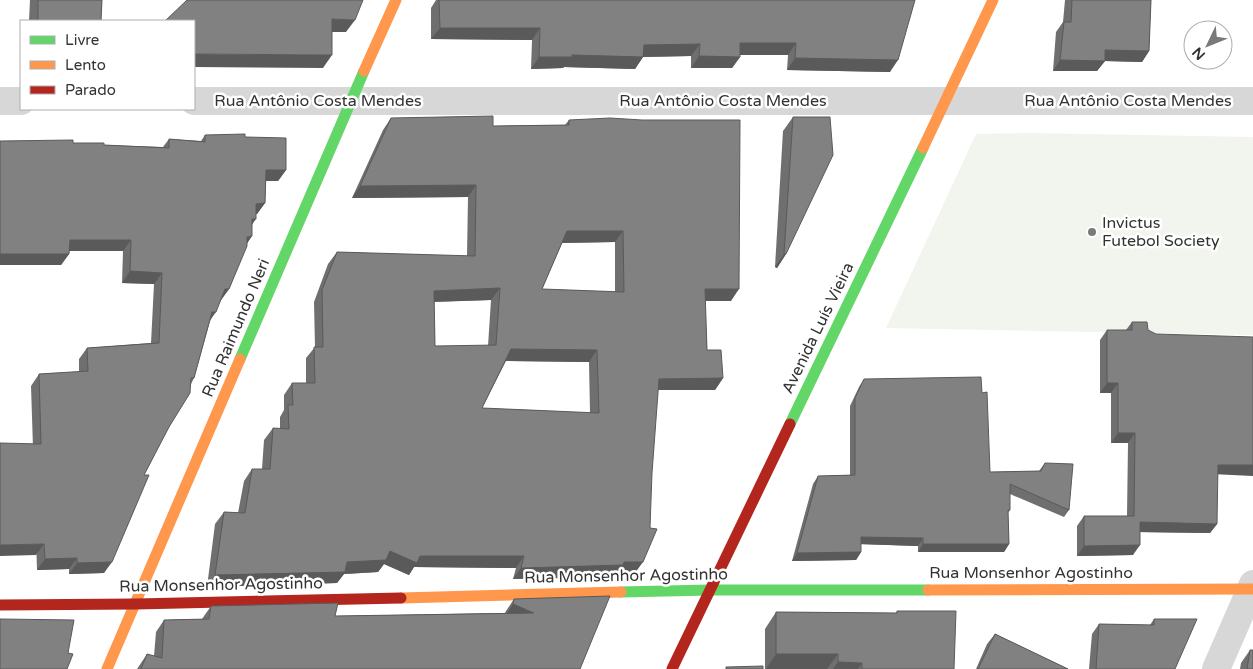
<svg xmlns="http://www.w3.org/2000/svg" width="1253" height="669" viewBox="0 0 1253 669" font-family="'Varela Round',sans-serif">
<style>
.green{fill:#f1f5ed}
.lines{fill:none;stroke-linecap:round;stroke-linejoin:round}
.street{stroke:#d7d7d7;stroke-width:28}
.fast{stroke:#63d668;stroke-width:11}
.slow{stroke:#ff974d;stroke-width:11}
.jam{stroke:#b3261e;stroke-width:11}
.wall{fill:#6f6f6f;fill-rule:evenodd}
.shaded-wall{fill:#5a5a5a}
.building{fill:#818181;stroke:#5a5a5a;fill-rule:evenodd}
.poi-dot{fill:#7a7a7a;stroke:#fff;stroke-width:2}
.labels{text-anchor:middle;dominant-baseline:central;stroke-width:5;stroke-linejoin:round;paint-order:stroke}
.street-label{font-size:16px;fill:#333;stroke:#fff}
.poi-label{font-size:16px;fill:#333;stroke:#fff;text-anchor:start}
</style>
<rect width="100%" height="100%" fill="#fff"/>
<path class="green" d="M1032 133 1253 137V335L886 328 976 134Z"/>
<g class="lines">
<g class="street">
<path d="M0 101H21"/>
<path d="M194 101H1253"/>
<path d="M1216 669 1253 584"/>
</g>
<g class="fast">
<path d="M240 359 364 71"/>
<path d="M790 424 923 148"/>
<path d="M621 592 710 590H928"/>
</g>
<g class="slow">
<path d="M364 71 396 0"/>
<path d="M923 148 993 0"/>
<path d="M928 590 1253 589"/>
<path d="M401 598 621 592"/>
<path d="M107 669 240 359"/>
</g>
<g class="jam">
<path d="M0 605 136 604 401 598"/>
<path d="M672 669 790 424"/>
</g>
</g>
<g class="wall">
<path d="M30 0H102L101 21H29Z"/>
<path d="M436 0H915L890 72 787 70 788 55H740V57L732 68H691V56L643 57 635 69 564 67 563 68 531 69 532 40 431 39V8Z"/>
<path d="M1065 0H1151L1149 51 1142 62 1105 61 1097 71H1053L1056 32 1063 22Z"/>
<path d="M793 117 786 254 777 268 775 267 783 131Z"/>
<path d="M391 118 493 126 565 125 569 120 731 301H705L707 350 723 378 715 390H658L635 573H617L615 577 513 579 516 568 414 567 409 575 384 564 378 572 344 574 337 583 207 587 215 524 224 512 238 513 244 481 252 469H262L264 440 273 428 280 429V417L284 410V395L292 383H306V358L315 347 314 302 328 264 337 252 467 256 468 197 352 198 383 130ZM615 242V292L542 289 562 243ZM491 300 488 346H435L434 302ZM506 361 589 362 590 413 482 408Z"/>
<path d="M205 135 245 137 286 170 278 181H266L265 203 257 214H256L252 225V236L247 243 229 289 221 300 210 321 194 378 191 384 144 475 104 573 69 574V569L37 570 31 386 39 374 79 372V359L87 348 151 343 154 284 122 283 123 251H69V254L61 265 73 143 104 145 163 147 169 139 201 141Z"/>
<path d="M1132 322 1148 330 1217 475V524L1210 533 1140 532 1133 555 1077 556V526L1084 516H1127L1128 443H1111V393H1100V340L1107 330H1126Z"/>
<path d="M864 379 982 393 990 472 1039 471 1045 463 1069 510 1064 517 1010 494V510L1008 513 1009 544 1004 552H918V546L861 544V552L856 560 792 561 813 484 818 476 850 475V406L859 387Z"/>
<path d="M514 599 580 669H137L147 654 154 656 156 632 164 620 202 619 211 606 335 616 505 613 506 611Z"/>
<path d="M897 611 954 669H765V629L776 612 896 613Z"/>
<path d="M1154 619 1175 669H1089L1092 634 1099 624 1150 625Z"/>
<path d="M995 634 1068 669H976L987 644Z"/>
<path d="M1250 650 1253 669H1240L1241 663Z"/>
</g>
<g class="shaded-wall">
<path d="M332 19 355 20 346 32H324Z"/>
<path d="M440 28H540L532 40 431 39Z"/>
<path d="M740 43H796L788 55H732Z"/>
<path d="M700 44 691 56 639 57H643L635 69 564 67 563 68 531 69 539 57 572 55 644 45Z"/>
<path d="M1105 50 1149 51 1142 62 1105 61 1097 71H1053L1060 60Z"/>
<path d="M194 54 332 55 323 68 194 67Z"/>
<path d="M699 56 740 57 732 68H691Z"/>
<path d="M795 58 898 60 890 72 787 70Z"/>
<path d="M266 170H286L278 181H258Z"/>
<path d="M476 185 468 197 352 198 360 186Z"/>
<path d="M265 203 257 214 248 215 256 204Z"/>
<path d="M252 219H256L248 230Z"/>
<path d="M567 231H623L615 242 559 243Z"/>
<path d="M252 236 244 248 247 237Z"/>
<path d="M70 240H131L123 251H62Z"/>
<path d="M0 254H69L61 265H0Z"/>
<path d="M784 254H786L777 268 775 267Z"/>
<path d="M130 271 162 273 154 284 122 283Z"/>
<path d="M500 288 491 300 426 302 434 291Z"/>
<path d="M225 289H229L221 300 217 301Z"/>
<path d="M705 289H739L731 301H697Z"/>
<path d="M212 312H216L208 323Z"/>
<path d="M511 349 597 350 589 362 503 361Z"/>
<path d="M723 378 715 390H651L659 379Z"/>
<path d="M1107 383H1118L1111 393H1100Z"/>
<path d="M1118 433H1135L1128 443H1111Z"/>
<path d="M1218 465H1253V476L1211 474Z"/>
<path d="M1140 522 1217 524 1210 533 1133 532Z"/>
<path d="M861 537 923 538 918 546 856 544Z"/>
<path d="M44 544 36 555 0 556V545Z"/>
<path d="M923 544H1009L1004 552H918Z"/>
<path d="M1140 545 1133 555 1077 556 1084 546Z"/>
<path d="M390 551 420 556H524L516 568 414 567 409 575 384 564 378 572 344 574 337 583 207 587 215 575 347 562Z"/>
<path d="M861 552 856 560 792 561 797 553Z"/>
<path d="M77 558 69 569 37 570 45 559Z"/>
<path d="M112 562 104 573 69 574 77 563Z"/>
<path d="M624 562H643L635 573H617L615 577 513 579 521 568Z"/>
<path d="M513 604 534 613 505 616Z"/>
<path d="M776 654H838L827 669H766Z"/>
<path d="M838 662 862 663 858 669H833Z"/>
</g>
<g class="building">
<path d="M38 0H102L101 21H38Z"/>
<path d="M187 0H363L355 20 332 19V55L194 54V21H165Z"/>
<path d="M439 0H915L898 60 795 58 796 43H740V57L699 56 700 44 644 45 643 57 572 55V57H539L540 28H440Z"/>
<path d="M1072 0H1151L1149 51 1105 50V61L1060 60 1064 22H1071Z"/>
<path d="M493 116V126L569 125V120L610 118 642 120H740L739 289H705L707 350H721L723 378 659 379 652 473 650 528 657 529 643 562H624L623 565 521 568 524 556H420L417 563 390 551 386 560 347 562 345 572 215 575 224 512 245 513 252 469H270L273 428 289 429 288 405H293L292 383H315L314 347H323L322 290 337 252 475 256 476 185 360 186 391 118ZM567 231H623L624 292 542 289ZM500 288 496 345 435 346 434 291ZM511 349 597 350 599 413 482 408Z"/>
<path d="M793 117H830L833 155 786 254H784Z"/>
<path d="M245 134V137L286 138V170H266L265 203 256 204V219H252V236L247 237V246L229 289H225L216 312H212L194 378H191L190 393 169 427 144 475H149L112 562 77 563V558L45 559 44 544 0 545V443L41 444 39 374 88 371 87 348 159 343 162 273 130 271 131 240H70L69 254H0V141L73 140V143H104V145L169 148V139L205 142V135Z"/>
<path d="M1132 322H1147L1148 330 1156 334 1253 337V465H1218L1217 524 1140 522V545L1084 546V516H1134L1135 433H1118V383H1107V330H1132Z"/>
<path d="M981 377 982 393 987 392 990 472 1041 471 1045 463 1073 464 1069 510 1010 484V510H1008L1009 544H923V538L861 537V552L797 553 818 476 855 475V398L864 379Z"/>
<path d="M610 596 580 669H141L147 654 162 658 164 620 209 619 211 606 338 603 335 616 534 613 513 604 514 599Z"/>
<path d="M897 611H956L954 669H862V663L838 662V654H776V612L897 613Z"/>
<path d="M0 619 74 620 68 653 73 654 67 669H0Z"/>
<path d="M1154 619H1197L1175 669H1096L1099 624 1154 625Z"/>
<path d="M995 634 1068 669H978Z"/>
<path d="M1250 650H1253V669H1247Z"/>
<path d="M763 666V669H726V667Z"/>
</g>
<circle class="poi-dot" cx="1092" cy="232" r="5"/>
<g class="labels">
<g class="street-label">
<text x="318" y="101">Rua Antônio Costa Mendes</text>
<text x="723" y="101">Rua Antônio Costa Mendes</text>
<text x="1128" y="101">Rua Antônio Costa Mendes</text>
<text transform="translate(236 328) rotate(-67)">Rua Raimundo Neri</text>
<text transform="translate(818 328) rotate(-64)">Avenida Luís Vieira</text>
<text x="1031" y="573">Rua Monsenhor Agostinho</text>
<text transform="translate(626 576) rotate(-1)">Rua Monsenhor Agostinho</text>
<text transform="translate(221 585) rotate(-1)">Rua Monsenhor Agostinho</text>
</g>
<g class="poi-label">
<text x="1102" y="223">Invictus<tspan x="1102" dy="18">Futebol Society</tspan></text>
</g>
</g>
<rect x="20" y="20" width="175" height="90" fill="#ffffff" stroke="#adadad"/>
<rect x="30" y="36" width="25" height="8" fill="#63d668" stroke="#adadad"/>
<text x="65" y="45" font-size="15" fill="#333333">Livre</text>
<rect x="30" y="61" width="25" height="8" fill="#ff974d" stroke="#adadad"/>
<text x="65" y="70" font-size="15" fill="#333333">Lento</text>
<rect x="30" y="86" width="25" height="8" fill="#b3261e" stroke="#adadad"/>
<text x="65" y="95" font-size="15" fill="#333333">Parado</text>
<g transform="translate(1208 45) rotate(227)"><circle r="24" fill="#ffffff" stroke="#adadad"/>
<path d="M0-4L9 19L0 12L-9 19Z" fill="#7a7a7a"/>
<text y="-8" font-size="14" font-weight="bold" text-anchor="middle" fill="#333333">N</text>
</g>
</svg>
